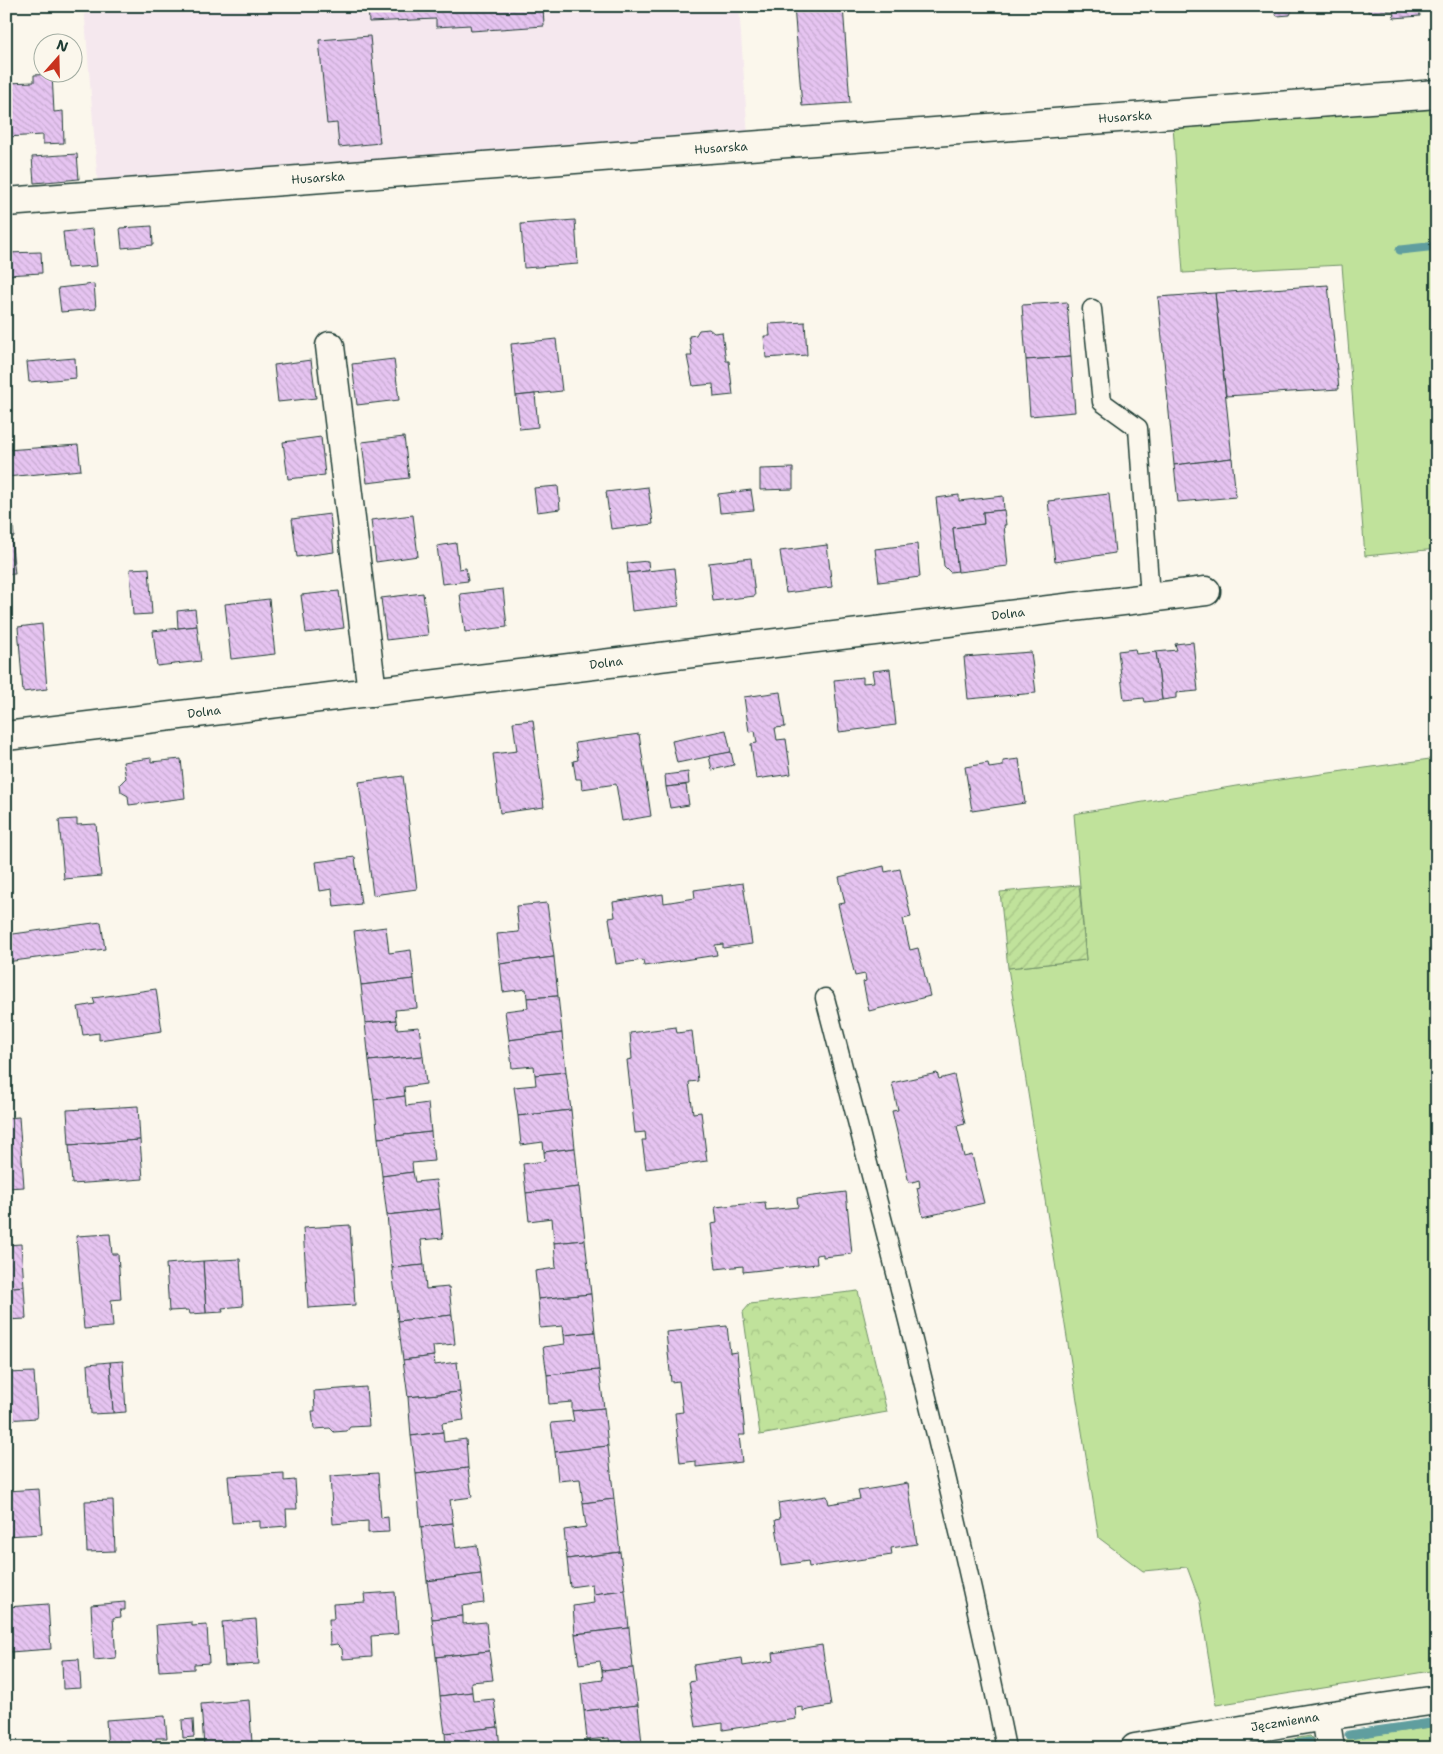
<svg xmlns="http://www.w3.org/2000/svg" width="1443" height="1754" viewBox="0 0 1443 1754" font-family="'Shantell Sans',sans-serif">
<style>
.built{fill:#f5e8ee}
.grass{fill:#c0e29b;stroke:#709068}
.park{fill:url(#park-crowns);stroke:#709068}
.garden{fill:url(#garden-furrows);stroke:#709068}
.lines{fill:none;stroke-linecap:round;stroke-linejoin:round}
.stream{stroke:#619e9f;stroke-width:9}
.building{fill:url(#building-back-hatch);stroke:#1f3d34}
.lane-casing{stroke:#1f3d34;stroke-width:21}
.street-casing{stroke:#1f3d34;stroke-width:31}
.lane{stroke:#fbf7ec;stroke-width:18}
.street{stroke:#fbf7ec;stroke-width:28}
.labels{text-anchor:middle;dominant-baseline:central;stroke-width:4;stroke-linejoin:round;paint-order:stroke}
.street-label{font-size:12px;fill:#1f3d34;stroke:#fbf7ec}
</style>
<defs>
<pattern id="park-crowns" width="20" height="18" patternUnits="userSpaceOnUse" patternTransform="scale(1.25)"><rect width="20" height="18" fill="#c0e29b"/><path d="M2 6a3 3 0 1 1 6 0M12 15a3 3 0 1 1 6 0" fill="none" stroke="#a5c386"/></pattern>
<pattern id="garden-furrows" width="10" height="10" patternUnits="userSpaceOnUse" patternTransform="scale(1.25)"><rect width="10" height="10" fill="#c0e29b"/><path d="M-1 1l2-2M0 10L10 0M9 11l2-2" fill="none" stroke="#a5c386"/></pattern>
<pattern id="building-back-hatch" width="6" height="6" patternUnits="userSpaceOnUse" patternTransform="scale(1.25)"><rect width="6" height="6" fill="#e6c4f1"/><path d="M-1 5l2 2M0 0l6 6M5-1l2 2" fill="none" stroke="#c5a9cf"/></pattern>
</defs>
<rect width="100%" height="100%" fill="#fbf7ec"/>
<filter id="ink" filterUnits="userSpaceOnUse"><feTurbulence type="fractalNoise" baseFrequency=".02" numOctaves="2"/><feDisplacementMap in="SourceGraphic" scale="10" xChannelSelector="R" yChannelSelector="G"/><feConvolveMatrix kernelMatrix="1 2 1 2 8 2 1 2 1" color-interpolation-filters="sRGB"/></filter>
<g filter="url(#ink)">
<path class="built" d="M84 6H739L748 137 98 186Z"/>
<g class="grass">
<path d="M1437 109V549L1365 556 1342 265 1183 273 1173 125Z"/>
<path d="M1437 758V1670L1216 1705 1200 1602 1187 1567 1143 1571 1099 1538 1008 968 1086 960 1074 814 1236 786Z"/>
<path d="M1437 1726V1748H1343L1342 1745 1346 1739Z"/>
<path d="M1310 1736 1322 1748H1241Z"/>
</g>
<path class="park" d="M858 1291 887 1412 760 1435 743 1312 750 1304Z"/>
<path class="garden" d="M1079 885 1086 960 1008 968 1000 892Z"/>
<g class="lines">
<g class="stream">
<path d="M1400 250 1437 246"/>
<path d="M1349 1735 1437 1722"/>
<path d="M1274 1748 1309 1742"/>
</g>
</g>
<g class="building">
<path d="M368 6H543L544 26 471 31 470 25 436 27V19L369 22Z"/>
<path d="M794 6H843L850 103 802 106Z"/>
<path d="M1254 6H1294L1290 15 1277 16 1272 7 1254 9Z"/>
<path d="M1368 6H1437V7L1419 8 1420 16 1394 18 1393 10 1368 12Z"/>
<path d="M370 36 380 143 339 147 337 123 327 124 319 40Z"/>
<path d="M52 74 54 112 63 111 64 143 43 144V135L6 137V83L34 82V75Z"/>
<path d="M77 154 79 179 34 183 32 157Z"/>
<path d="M575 220 578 264 524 268 521 224Z"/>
<path d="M152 226 153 245 122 248 120 228Z"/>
<path d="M93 229 97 266 67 268 63 232Z"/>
<path d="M41 252 42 273 6 275V253Z"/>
<path d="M94 284 96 309 61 312 58 288Z"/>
<path d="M1328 285 1339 389 1226 396 1215 293Z"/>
<path d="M1215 293 1232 458 1174 465 1158 297Z"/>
<path d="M1067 302 1071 357 1026 360 1022 305Z"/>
<path d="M805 322 807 355 766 358 764 336H770L769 324Z"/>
<path d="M709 329 714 333 722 332 726 361H729L733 395 714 397 713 384 693 386 687 356H692L689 336 696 335 699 330Z"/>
<path d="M556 339 562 391 516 396 511 344Z"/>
<path d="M1071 357 1075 412 1030 416 1026 360Z"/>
<path d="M75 358 76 378 29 382 27 362Z"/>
<path d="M394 359 399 400 357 405 352 364Z"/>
<path d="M311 360 316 398 278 402 274 365Z"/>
<path d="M535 394 538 427 520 429 516 396Z"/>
<path d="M321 437 325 475 288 479 283 442Z"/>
<path d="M404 437 409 478 367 483 362 442Z"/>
<path d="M78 445 81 470 6 477V450Z"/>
<path d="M1232 458 1236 497 1178 502 1174 465Z"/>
<path d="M793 468V489L760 490V469Z"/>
<path d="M558 486 560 509 537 512 534 488Z"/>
<path d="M648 487 653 524 611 529 606 492Z"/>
<path d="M751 490 754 510 720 513 718 494Z"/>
<path d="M1109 494 1115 553 1055 562 1048 501Z"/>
<path d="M959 495V501L1003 496 1004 510 983 512 984 524 953 528 958 571 950 572 944 566 936 498Z"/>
<path d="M1004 510 1006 525H1004L1008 566 958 572 953 528 984 524 983 512Z"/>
<path d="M330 514 334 552 297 557 292 519Z"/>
<path d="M6 515H12L14 537H11L15 574H6Z"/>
<path d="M413 515 418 556 376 562 371 520Z"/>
<path d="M456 543 459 569 466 568 468 581 442 584 437 546Z"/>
<path d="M917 544 920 577 879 582 875 549Z"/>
<path d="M827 545 832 587 786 593 780 551Z"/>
<path d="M751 558 755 596 713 601 709 563Z"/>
<path d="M648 561 649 571 628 573 627 563Z"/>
<path d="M149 568 152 614 133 615 130 569Z"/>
<path d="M675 568 679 606 632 611 628 573Z"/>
<path d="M503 589 507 627 465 632 460 594Z"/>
<path d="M339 591 344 628 306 633 301 595Z"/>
<path d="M423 593 428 635 386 640 381 598Z"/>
<path d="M269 599 275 654 231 659 225 604Z"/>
<path d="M195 609 197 626 178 628 177 611Z"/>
<path d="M42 624 47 689 23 692 18 627Z"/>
<path d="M197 626 201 661 157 666 153 631Z"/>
<path d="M1193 642 1198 691 1176 693V698L1162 700 1156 652 1177 650 1175 644Z"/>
<path d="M1135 649 1136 654 1156 652 1162 700 1145 702 1144 698 1124 700 1118 651Z"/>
<path d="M1031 652 1036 693 968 699 964 657Z"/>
<path d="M890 669 896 725 839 732 834 680 863 677V683L874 682 872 671Z"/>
<path d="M780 692 785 727 775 728 777 740 786 739 791 774 756 779 751 744 757 743 755 731 749 732 744 697Z"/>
<path d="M533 720 544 807 500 813 493 754 517 751 513 722Z"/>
<path d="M726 730 731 752 677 763 672 741Z"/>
<path d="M639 734 651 816 622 821 616 784 582 789 581 779H576L573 761 578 760 575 743Z"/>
<path d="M731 752 734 765 712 770 709 756Z"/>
<path d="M151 758V762L181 759 185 798 129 805 128 796 121 792 120 784 126 778 123 762Z"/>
<path d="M1019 759 1025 803 972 811 965 767 988 763 989 768 1003 766V761Z"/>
<path d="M688 772 689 784 666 787 665 775Z"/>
<path d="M403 776 417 889 373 895 359 782Z"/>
<path d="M686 785 689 805 670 808 666 787Z"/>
<path d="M77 819V825L96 824 101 876 64 879 59 820Z"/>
<path d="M355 857 361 904 334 907 332 889 320 891 316 862Z"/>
<path d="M884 866 885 872 900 869 911 917 903 919 910 950 918 948 930 996 869 1011 863 982 866 981 865 974 855 976 838 904 845 903 839 877Z"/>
<path d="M743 883 752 944 723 948V944L715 945 717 955 644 966 643 960 616 964 609 918 615 917 613 902 663 894 664 903 695 898 694 890Z"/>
<path d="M547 903 554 957 500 964 497 934 519 932 516 906Z"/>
<path d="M101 922 105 949 6 962V935Z"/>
<path d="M386 927 389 953 411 950 414 979 361 985 354 931Z"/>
<path d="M554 957 558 996 527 998 526 989 503 992 500 964Z"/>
<path d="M414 979 417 1008 395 1010 396 1020 365 1023 361 985Z"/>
<path d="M156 989 162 1031 99 1040V1033L83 1035 78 1007 95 1004 93 998Z"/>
<path d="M558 996 562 1033 509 1040 505 1011 528 1008 527 998Z"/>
<path d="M396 1020 397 1029 419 1027 423 1056 369 1061 365 1023Z"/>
<path d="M676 1027 677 1033 692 1031 698 1081 689 1082 693 1113 701 1112 707 1161 646 1169 642 1140H646L645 1132 635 1133 627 1060 632 1059 630 1033Z"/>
<path d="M562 1033 566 1072 535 1075 534 1066 512 1068 509 1040Z"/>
<path d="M423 1056 426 1084 404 1087 405 1096 374 1100 369 1061Z"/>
<path d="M566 1072 571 1110 518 1116 514 1087 536 1085 535 1075Z"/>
<path d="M937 1073 939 1079 954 1075 965 1124 957 1126 964 1157 972 1155 984 1203 923 1217 917 1188 920 1187 919 1180 909 1183 892 1111 898 1110 892 1083Z"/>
<path d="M405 1096 406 1106 428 1103 431 1132 378 1138 374 1100Z"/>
<path d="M138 1106 140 1140 69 1145 67 1110Z"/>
<path d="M571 1110 575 1148 544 1152 543 1142 521 1145 518 1116Z"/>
<path d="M19 1117 24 1187 6 1188V1118Z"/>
<path d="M431 1132 434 1161 412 1163 413 1172 382 1176 378 1138Z"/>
<path d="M140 1140 143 1179 72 1184 69 1145Z"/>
<path d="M575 1148 579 1187 526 1193 523 1164 545 1161 544 1152Z"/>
<path d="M413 1172 415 1182 436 1180 440 1209 387 1215 382 1176Z"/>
<path d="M579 1187 585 1240 554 1243 552 1218 529 1221 526 1193Z"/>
<path d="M846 1192 852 1254 823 1257V1254L816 1255 817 1264 743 1272V1266L716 1269 711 1224 717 1223 715 1207 765 1202 766 1210 798 1207 797 1198Z"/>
<path d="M440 1209 443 1238 421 1240 424 1265 392 1268 387 1215Z"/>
<path d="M350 1225 355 1305 308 1308 303 1228Z"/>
<path d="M110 1234 112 1254H118L121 1299 111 1300 113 1327 84 1329 76 1236Z"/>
<path d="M585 1240 591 1294 538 1299 535 1271 556 1268 554 1243Z"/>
<path d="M21 1244 24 1286 6 1288V1245Z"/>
<path d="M240 1259 243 1306 222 1308 223 1312 206 1313 203 1261Z"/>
<path d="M203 1261 206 1313 190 1314 189 1310 169 1311 166 1264Z"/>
<path d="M424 1265 426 1289 449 1287 452 1315 398 1321 392 1268Z"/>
<path d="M24 1286 26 1319 6 1320V1288Z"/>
<path d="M591 1294 595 1332 564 1335 563 1326 540 1328 538 1299Z"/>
<path d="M452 1315 455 1344 433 1346 434 1356 403 1360 398 1321Z"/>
<path d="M727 1326 730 1353 737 1352 745 1435H739L742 1462 696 1467V1461L680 1463 675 1413 683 1412 679 1381 671 1382 666 1332Z"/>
<path d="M595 1332 599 1370 547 1375 543 1347 565 1344 564 1335Z"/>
<path d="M434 1356 435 1365 457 1362 460 1392 408 1397 403 1360Z"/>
<path d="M123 1361 126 1412 113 1413 110 1362Z"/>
<path d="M110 1362 113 1413 91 1414 88 1364Z"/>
<path d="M599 1370 604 1408 572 1411V1402L549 1404 547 1375Z"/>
<path d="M34 1372 37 1418 6 1420V1373Z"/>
<path d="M366 1387 369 1426 350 1427 347 1431 334 1432 330 1428 314 1429 312 1411H315L314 1391Z"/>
<path d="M460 1392 464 1420 442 1423 443 1432 411 1436 408 1397Z"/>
<path d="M604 1408 608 1446 555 1452 551 1423 574 1421 572 1411Z"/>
<path d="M443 1432 444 1442 466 1439 468 1468 416 1474 411 1436Z"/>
<path d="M608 1446 614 1499 583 1503 580 1479 558 1481 555 1452Z"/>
<path d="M468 1468 472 1497 450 1500 453 1523 421 1527 416 1474Z"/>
<path d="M284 1473V1481L295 1480 297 1509H286L287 1526 260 1528V1521L232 1523 228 1476Z"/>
<path d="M378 1473 381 1518 388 1517 389 1532 368 1533V1521L333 1524 330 1476Z"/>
<path d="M908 1483 917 1544 891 1548 892 1555 809 1567 808 1561 782 1565 775 1520 780 1519 778 1503 827 1496 829 1504 860 1499 858 1491Z"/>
<path d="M39 1489 42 1534 6 1536V1491Z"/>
<path d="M614 1499 620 1552 567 1559 564 1530 586 1527 583 1503Z"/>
<path d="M113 1500 115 1551 87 1552 85 1501Z"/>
<path d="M453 1523 456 1548 477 1545 481 1574 427 1581 421 1527Z"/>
<path d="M620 1552 625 1590 593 1594 592 1584 570 1587 567 1559Z"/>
<path d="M481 1574 484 1603 462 1606 463 1616 432 1619 427 1581Z"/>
<path d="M625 1590 629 1628 575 1634 573 1606 594 1603 593 1594Z"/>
<path d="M395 1592 398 1634 371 1636 372 1657 343 1659 342 1649 337 1644 330 1645 329 1619H334L333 1604 365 1602 364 1594Z"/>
<path d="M125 1602V1610H120L121 1617 113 1618 116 1658 94 1660 91 1605Z"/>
<path d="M48 1604 51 1649 10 1652 7 1607Z"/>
<path d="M463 1616V1624L486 1622 489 1651 436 1657 432 1619Z"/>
<path d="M256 1619 259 1664 225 1666 222 1622Z"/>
<path d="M192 1622V1626L207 1625 209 1663 194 1664V1669L159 1671 156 1625Z"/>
<path d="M629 1628 633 1668 602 1671 600 1661 579 1664 575 1634Z"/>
<path d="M822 1645 831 1706 803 1711V1707L795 1708 796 1719 723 1730V1723L696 1727 689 1682 695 1681 693 1665 742 1658 743 1666 774 1661 773 1653Z"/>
<path d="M489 1651 493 1680 471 1682 472 1692 440 1696 436 1657Z"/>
<path d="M79 1659 81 1688 63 1689 62 1660Z"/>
<path d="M633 1668 638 1705 584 1711 581 1683 603 1680 602 1671Z"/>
<path d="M472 1692 473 1701 494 1699 498 1727 445 1733 440 1696Z"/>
<path d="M249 1700 252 1743 204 1747 201 1704Z"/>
<path d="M638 1705 642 1744 610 1748 609 1738 587 1740 584 1711Z"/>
<path d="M165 1716 167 1738H156V1748H108L106 1720Z"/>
<path d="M193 1719 194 1737 183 1738 182 1720Z"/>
<path d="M498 1727 500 1748H446L445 1733Z"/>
</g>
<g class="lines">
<g class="lane-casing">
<g id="lane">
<path d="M1092 309 1102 402 1138 428 1150 597"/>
<path d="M825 998C890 1247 955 1496 1006 1748"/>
</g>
</g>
<g class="street-casing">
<g id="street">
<path d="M6 202 1437 94"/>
<path d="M330 346 372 692"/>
<path d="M6 736 1206 591"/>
<path d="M1325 1716 1330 1748"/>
<path d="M1135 1748 1325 1716 1437 1700"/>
</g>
</g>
<use href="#lane" class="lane"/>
<use href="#street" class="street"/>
</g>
</g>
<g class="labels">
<g class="street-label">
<text transform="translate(1125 117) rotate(-4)">Husarska</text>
<text transform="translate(721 148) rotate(-4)">Husarska</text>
<text transform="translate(318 178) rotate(-4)">Husarska</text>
<text transform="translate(1008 614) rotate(-7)">Dolna</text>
<text transform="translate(606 663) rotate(-7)">Dolna</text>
<text transform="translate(204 712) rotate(-7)">Dolna</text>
<text transform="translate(1285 1722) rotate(-9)">Jęczmienna</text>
</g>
</g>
<rect width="1443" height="1754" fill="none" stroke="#fbf7ec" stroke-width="25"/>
<rect x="12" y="12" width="1418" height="1729" fill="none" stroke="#1f3d34" stroke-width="2" filter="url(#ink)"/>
<g transform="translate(58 58) rotate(20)"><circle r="24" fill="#fbf7ec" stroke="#a3ada2"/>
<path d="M0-4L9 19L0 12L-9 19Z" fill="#c8321e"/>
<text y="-8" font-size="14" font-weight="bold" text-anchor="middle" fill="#1f3d34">N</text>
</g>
</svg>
